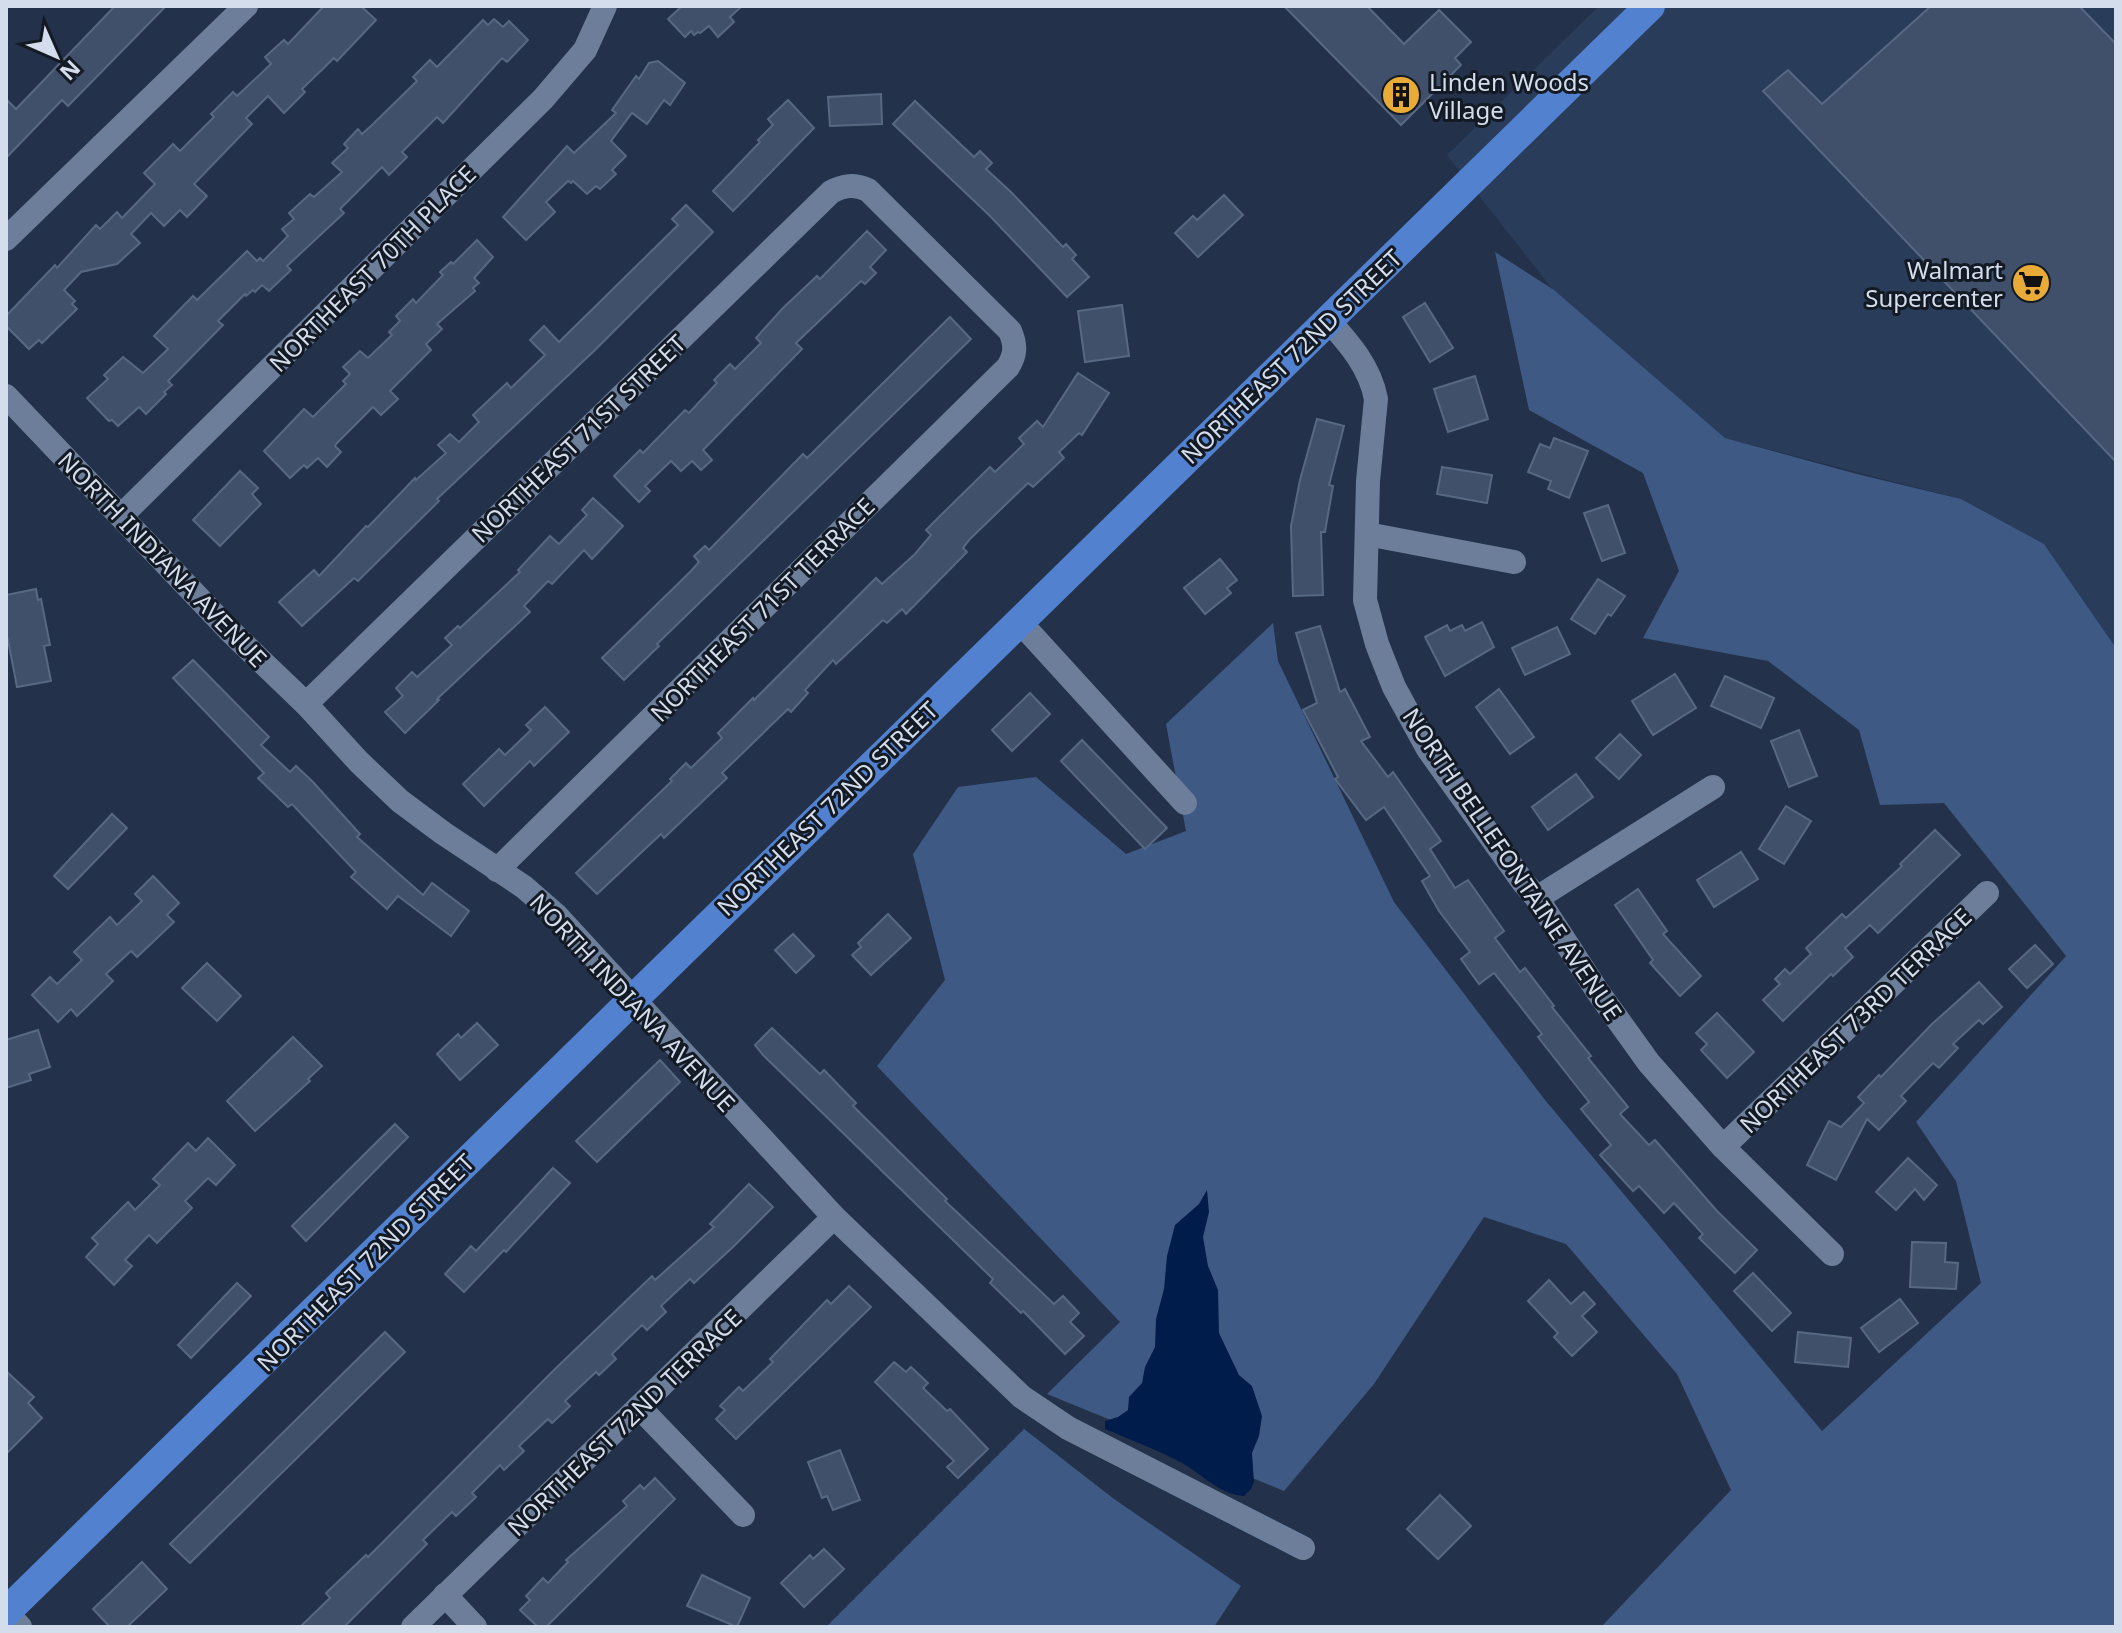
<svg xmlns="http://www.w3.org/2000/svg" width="2122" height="1633" viewBox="0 0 2122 1633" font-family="'Noto Sans',sans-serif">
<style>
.built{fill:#293c5a}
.green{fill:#3e5a84}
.water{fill:#001c4b}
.building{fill:#40506a;stroke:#576883;stroke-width:2}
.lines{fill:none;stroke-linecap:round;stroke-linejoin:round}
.minor{stroke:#6c7e9a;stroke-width:24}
.major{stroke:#5282cf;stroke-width:30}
.labels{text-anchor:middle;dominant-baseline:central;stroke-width:6;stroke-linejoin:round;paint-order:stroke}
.poi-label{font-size:24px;fill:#d3ddec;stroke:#131a24;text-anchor:start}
.street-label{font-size:24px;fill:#d3ddec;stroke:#131a24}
</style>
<rect width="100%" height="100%" fill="#23324a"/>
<path class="built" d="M1599 6H2116V648L2044 544 1961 499 1725 438 1553 290 1447 155Z"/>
<g class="green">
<path d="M1495 252 1554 290 1725 438 1857 474 1961 499 2044 544 2116 648V1627H1601L1731 1490 1677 1374 1566 1244 1484 1217 1374 1384 1284 1491 1047 1394 1120 1322 877 1066 945 980 913 854 958 787 1036 777 1126 854 1186 831 1166 724 1273 623 1278 661 1394 902 1545 1100 1822 1431 1981 1283 1956 1181 1916 1122 2066 956 1944 803 1880 805 1859 730 1768 661 1643 638 1679 571 1643 473 1529 410Z"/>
<path d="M1024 1429 1114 1499 1241 1586 1214 1627H826Z"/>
</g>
<path class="water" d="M1207 1190 1209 1212 1203 1237 1208 1266 1218 1290 1219 1333 1239 1375 1252 1386 1262 1416 1259 1436 1252 1453 1254 1482 1251 1489 1244 1496C1220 1495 1202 1474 1182 1463 1158 1450 1131 1440 1105 1429V1421L1118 1417 1128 1410 1129 1397 1142 1383 1145 1367 1155 1347 1156 1319 1164 1289 1167 1256 1175 1225 1199 1204Z"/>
<g class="building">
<path d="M115 6H166L68 106 62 100 6 158V99L16 109Z"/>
<path d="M324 6H361L376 20 337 61 334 58 302 89 305 92 284 113 268 96 246 118 252 124 194 184 207 196 187 217 180 210 164 226 151 213 131 234 140 243 117 264 81 272 64 290 75 301 72 304 77 309 42 343 39 340 29 349 6 326V316L55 265 57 268 96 225 100 229 117 212 122 218 155 184 144 173 173 144 180 151 214 117 211 114 233 92 237 96 271 64 265 57 284 40 288 44Z"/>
<path d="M682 6H742L730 17 734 22 718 37 709 26 700 33 698 32 694 35 691 31 685 37 668 19Z"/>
<path d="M1284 6H1367L1404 44 1439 10 1471 42 1455 58 1461 65 1401 125Z"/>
<path d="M1931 6H2079L2116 44V462L1763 91 1788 70 1822 104Z"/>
<path d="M494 19 503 27 509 21 528 40 507 62 502 58 443 123 437 117 402 152 407 157 389 175 382 167 340 209 344 213 287 266 291 270 269 291 262 285 255 292 253 290 246 296 245 294 218 321 223 325 168 381 172 385 164 392 166 394 146 414 139 407 118 426 112 420 109 421 87 398 108 379 104 375 123 357 143 373 168 349 154 336 193 296 197 300 247 251 257 261 260 258 263 261 288 236 282 229 294 219 289 213 310 194 314 197 342 172 332 163 348 148 344 144 358 129 362 134 371 126 417 81 413 77 430 60 437 67 483 20 488 25Z"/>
<path d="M658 61 685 83 670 105 664 100 647 124 632 113 611 141 626 156 612 170 616 174 600 189 596 186 587 194 573 181 571 183 568 181 546 202 555 212 526 240 503 217 567 146 574 153 616 113 612 110 636 76 639 79 649 63Z"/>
<path d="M881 94 882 124 830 126 828 97Z"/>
<path d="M788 100 814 128 733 211 713 191 760 142 758 140 773 125 768 119Z"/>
<path d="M915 101 974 157 980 151 992 163 986 169 1012 193 1063 247 1066 244 1076 255 1072 259 1089 277 1067 297 990 216 893 124Z"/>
<path d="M1224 195 1243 215 1198 257 1175 233 1193 216 1197 220Z"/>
<path d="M686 205 713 232 595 350 437 499 439 501 358 581 354 578 302 626 279 602 314 570 319 576 366 526 368 527 415 478 416 480 446 453 438 445 450 434 459 442 479 422 473 415 507 383 511 388 545 355 530 340 544 326 559 342 678 225 672 219Z"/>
<path d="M867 231 886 250 870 267 876 273 865 284 861 281 796 343 802 349 703 450 712 460 701 470 692 461 681 471 671 461 645 486 650 491 639 502 614 476 640 450 643 453 685 410 689 413 717 383 714 380 730 364 735 369 761 343 756 338 782 309 817 276 820 279Z"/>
<path d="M477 240 493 257 474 278 479 283 473 288 475 291 437 324 442 329 426 344 431 350 390 391 398 399 381 415 373 407 337 443 335 446 341 452 327 467 318 458 307 468 304 465 290 478 264 451 304 409 313 417 346 384 343 381 350 374 343 367 360 351 368 358 392 335 389 332 400 321 396 316 413 299 416 303 443 275 440 272 451 262 453 264Z"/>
<path d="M1425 303 1453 348 1430 362 1403 317Z"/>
<path d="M1122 305 1129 356 1085 362 1078 311Z"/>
<path d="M950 317 971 339 657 644 659 646 624 680 602 658 691 571 699 562 694 556 705 546 709 550 803 454 807 458Z"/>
<path d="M1078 373 1109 393 1082 435 1079 433 1059 452 1064 458 1033 487 1028 483 970 539 963 548 967 552 906 614 902 609 887 623 883 620 836 664 833 660 805 690 808 693 791 712 788 709 722 773 727 778 664 838 661 834 597 894 576 873 672 781 670 779 686 763 691 768 722 738 718 733 753 698 754 700 876 578 882 584 915 554 931 535 926 530 943 513 990 467 995 472 1024 444 1019 438 1037 421 1043 427Z"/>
<path d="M1475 376 1488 419 1448 432 1434 389Z"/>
<path d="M1317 419 1344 426 1329 485 1333 486 1325 532H1321L1323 595 1293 596 1291 526 1300 480Z"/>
<path d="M1554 438 1588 451 1569 498 1548 489 1551 481 1528 472 1540 444 1550 448Z"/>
<path d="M1442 467 1492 475 1487 503 1437 494Z"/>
<path d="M240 471 258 488 252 494 261 504 220 546 193 520Z"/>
<path d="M593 498 623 526 592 559 584 550 552 584 548 581 524 606 530 612 437 699 439 700 405 733 385 712 403 696 396 688 412 672 417 677 452 645 445 638 458 626 460 628 520 572 518 570 550 536 559 544 587 515 582 510Z"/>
<path d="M1608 505 1625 553 1602 561 1584 513Z"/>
<path d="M1220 559 1237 580 1227 588 1231 593 1205 614 1184 588Z"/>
<path d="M1598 579 1625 596 1611 616 1608 614 1595 634 1571 619Z"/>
<path d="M36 589 38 600 41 599 50 645 44 646 51 681 17 687 6 630V595Z"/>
<path d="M1482 622 1494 647 1445 676 1425 637 1447 625 1450 631 1462 625 1465 631Z"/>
<path d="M1320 626 1340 692 1345 689 1370 737 1361 741 1388 777 1393 772 1441 841 1430 849 1455 888 1468 880 1504 931 1495 938 1520 972 1525 968 1554 1006 1552 1007 1591 1056 1588 1058 1628 1107 1620 1114 1649 1145 1655 1140 1717 1211 1757 1250 1735 1273 1699 1238 1703 1234 1674 1203 1664 1213 1639 1186 1633 1191 1600 1155 1611 1145 1581 1109 1589 1102 1538 1037 1542 1034 1494 973 1479 984 1461 959 1470 952 1439 911 1422 881 1430 876 1384 807 1366 820 1335 779 1338 777 1303 710 1317 703 1296 633Z"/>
<path d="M1557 627 1570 654 1525 675 1512 648Z"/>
<path d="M193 660 269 737 261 745 290 772 296 766 313 782 360 834 357 837 423 895 432 883 469 911 451 936 398 896 387 909 351 877 356 872 292 804 288 807 258 778 264 773 173 678Z"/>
<path d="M1675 674 1696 708 1653 735 1632 701Z"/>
<path d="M1725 676 1774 698 1761 728 1711 706Z"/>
<path d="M1499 689 1534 737 1510 754 1476 707Z"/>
<path d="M1030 693 1050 714 1012 751 992 730Z"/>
<path d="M545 707 569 732 534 766 530 761 484 806 463 784 499 749 505 755 531 730 526 725Z"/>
<path d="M1799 730 1817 776 1789 787 1771 741Z"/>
<path d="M1620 734 1641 755 1619 779 1596 758Z"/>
<path d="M1082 740 1167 828 1145 849 1061 761Z"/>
<path d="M1576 774 1593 797 1548 830 1532 807Z"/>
<path d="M1786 806 1811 821 1784 864 1759 849Z"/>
<path d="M112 814 127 828 68 889 54 876Z"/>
<path d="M1935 830 1960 855 1878 933 1870 925 1845 948 1853 957 1833 976 1831 974 1783 1021 1763 1000 1780 984 1775 979 1785 969 1790 974 1811 954 1806 948 1842 914 1846 918 1902 866 1900 864Z"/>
<path d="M1741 852 1758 879 1714 907 1697 880Z"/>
<path d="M153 876 179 903 167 915 174 922 137 957 131 951 106 974 113 981 77 1016 71 1009 58 1022 32 995 50 977 57 984 82 960 74 952 110 917 117 925 142 901 135 894Z"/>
<path d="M1638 889 1667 931 1663 934 1701 976 1680 996 1650 963 1653 960 1615 905Z"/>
<path d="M888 914 911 938 871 975 852 955 861 947 858 943Z"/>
<path d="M793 934 814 956 796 973 775 950Z"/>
<path d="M2035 945 2053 964 2027 988 2009 969Z"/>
<path d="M207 963 241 996 217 1021 182 988Z"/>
<path d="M1979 982 2002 1007 1983 1024 1979 1020 1953 1044 1958 1048 1939 1068 1933 1063 1901 1096 1906 1101 1879 1130 1867 1119 1836 1180 1807 1165 1829 1121 1841 1127 1864 1103 1858 1097 1879 1075 1881 1077 1932 1024Z"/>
<path d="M1717 1013 1754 1052 1727 1078 1701 1050 1707 1044 1696 1033Z"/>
<path d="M477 1023 498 1045 460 1080 437 1054 458 1034 461 1038Z"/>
<path d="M772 1028 820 1074 824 1070 856 1103 853 1106 947 1199 945 1201 1054 1304 1063 1296 1079 1313 1070 1322 1084 1336 1065 1354 1023 1311 1021 1313 990 1283 993 1279 763 1055 755 1045Z"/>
<path d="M38 1030 50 1067 29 1074 31 1080 6 1088V1040Z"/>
<path d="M293 1037 322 1066 308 1079 310 1081 255 1131 227 1101Z"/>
<path d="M660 1060 680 1082 597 1162 576 1141Z"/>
<path d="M395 1124 408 1137 306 1241 292 1226Z"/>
<path d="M208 1138 235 1165 216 1185 208 1178 185 1201 192 1208 157 1243 149 1235 125 1260 132 1266 114 1285 86 1257 98 1244 92 1238 128 1202 135 1210 160 1185 153 1179 188 1143 196 1151Z"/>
<path d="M1908 1158 1937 1185 1924 1200 1915 1189 1896 1210 1876 1192Z"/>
<path d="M553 1168 570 1183 506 1252 504 1250 464 1292 445 1274 471 1246 476 1251Z"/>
<path d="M749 1184 773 1207 733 1247 694 1283 690 1279 661 1306 666 1312 647 1330 642 1325 612 1354 616 1359 599 1375 596 1372 565 1401 570 1406 552 1423 548 1419 519 1446 524 1451 504 1470 500 1465 472 1493 476 1497 456 1516 452 1512 423 1540 427 1544 344 1627H300L330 1598 326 1593 366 1555 368 1557 556 1368 652 1276 655 1280 714 1227 710 1224Z"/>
<path d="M1912 1242 1946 1243 1945 1262 1958 1263 1956 1289 1910 1287Z"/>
<path d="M1753 1273 1791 1313 1772 1331 1734 1291Z"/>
<path d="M1549 1280 1571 1304 1584 1292 1595 1304 1582 1316 1597 1332 1572 1356 1554 1337 1558 1333 1528 1301Z"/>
<path d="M237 1283 251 1296 191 1358 178 1345Z"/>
<path d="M849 1286 871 1307 736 1439 716 1419 725 1410 720 1406 739 1387 743 1391 773 1362 770 1359 827 1300 831 1304Z"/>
<path d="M1900 1299 1918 1323 1879 1352 1861 1328Z"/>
<path d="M385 1332 405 1352 190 1563 170 1544Z"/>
<path d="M1798 1332 1851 1338 1848 1367 1795 1362Z"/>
<path d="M894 1362 906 1372 911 1367 928 1383 923 1388 947 1411 950 1409 988 1449 958 1478 947 1467 954 1461 875 1382Z"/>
<path d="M6 1371 34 1397 28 1403 42 1418 6 1454Z"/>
<path d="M840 1450 860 1500 833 1510 827 1496 822 1498 808 1462Z"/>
<path d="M655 1478 675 1499 546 1627H538L520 1610 530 1600 526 1596 543 1578 548 1583 568 1562 566 1560 627 1506 623 1501 640 1485 644 1489Z"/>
<path d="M1440 1495 1471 1526 1438 1559 1407 1529Z"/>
<path d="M824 1549 844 1569 804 1607 781 1583 810 1555 813 1559Z"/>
<path d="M142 1562 167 1589 127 1627H110L93 1609Z"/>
<path d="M702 1575 750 1598 737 1627 687 1606Z"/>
</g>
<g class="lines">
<g class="minor">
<path d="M6 239 246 6"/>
<path d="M1328 320C1349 343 1370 367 1376 399L1368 481 1365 600 1377 644 1394 687 1428 749 1523 882 1537 898 1598 992 1649 1063 1723 1147 1832 1254"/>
<path d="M6 396 231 632 306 704 359 762 400 801 443 833 524 887 556 915 834 1217 1022 1397 1068 1428 1303 1548"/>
<path d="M121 516 543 99 585 50 605 6"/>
<path d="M1367 534 1514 562"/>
<path d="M1019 621 1185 803"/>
<path d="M306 704 831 192C844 185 854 184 868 190L1010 331C1016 345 1016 354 1008 367L497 870"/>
<path d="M1537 898 1713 787"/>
<path d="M1723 1147 1987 893"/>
<path d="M639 1407 743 1515"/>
<path d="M445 1595 475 1627"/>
<path d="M6 1612 20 1627"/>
<path d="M413 1627 834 1217"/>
</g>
<path class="major" d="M6 1612 1650 6"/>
</g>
<defs>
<g id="building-disc" transform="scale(2)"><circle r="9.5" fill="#e8ab37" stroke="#131a24"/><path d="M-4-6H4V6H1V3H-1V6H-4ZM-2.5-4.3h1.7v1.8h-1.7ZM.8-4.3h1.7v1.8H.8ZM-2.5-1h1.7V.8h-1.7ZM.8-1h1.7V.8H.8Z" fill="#111"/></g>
<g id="supermarket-disc" transform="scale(2)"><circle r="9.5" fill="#e8ab37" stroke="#131a24"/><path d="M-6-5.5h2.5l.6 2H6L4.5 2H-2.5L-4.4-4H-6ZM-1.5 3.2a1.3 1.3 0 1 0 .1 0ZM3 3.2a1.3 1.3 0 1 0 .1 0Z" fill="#111"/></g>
</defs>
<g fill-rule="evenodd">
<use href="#building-disc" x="1401" y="95"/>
<use href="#supermarket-disc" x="2031" y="283"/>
</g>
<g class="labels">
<g class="poi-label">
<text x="1429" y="81">Linden Woods<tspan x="1429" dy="28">Village</tspan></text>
<text x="2003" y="269" text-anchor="end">Walmart<tspan x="2003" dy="28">Supercenter</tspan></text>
</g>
<g class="street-label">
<text transform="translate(372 268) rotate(-45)">NORTHEAST 70TH PLACE</text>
<text transform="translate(1291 356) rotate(-44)">NORTHEAST 72ND STREET</text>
<text transform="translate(578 438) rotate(-44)">NORTHEAST 71ST STREET</text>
<text transform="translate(163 559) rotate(46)">NORTH INDIANA AVENUE</text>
<text transform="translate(762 609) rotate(-45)">NORTHEAST 71ST TERRACE</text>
<text transform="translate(827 808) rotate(-44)">NORTHEAST 72ND STREET</text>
<text transform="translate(1513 864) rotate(56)">NORTH BELLEFONTAINE AVENUE</text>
<text transform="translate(633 1002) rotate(47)">NORTH INDIANA AVENUE</text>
<text transform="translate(1855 1020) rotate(-44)">NORTHEAST 73RD TERRACE</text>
<text transform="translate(365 1262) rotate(-45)">NORTHEAST 72ND STREET</text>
<text transform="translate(624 1422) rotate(-44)">NORTHEAST 72ND TERRACE</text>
</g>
</g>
<rect width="2122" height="1633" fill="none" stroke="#d3ddec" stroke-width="16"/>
<g transform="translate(56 56) rotate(135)" stroke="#131a24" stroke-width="6" paint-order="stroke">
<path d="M0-6L14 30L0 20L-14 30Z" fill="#d3ddec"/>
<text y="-12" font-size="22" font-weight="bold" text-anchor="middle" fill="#d3ddec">N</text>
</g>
</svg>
